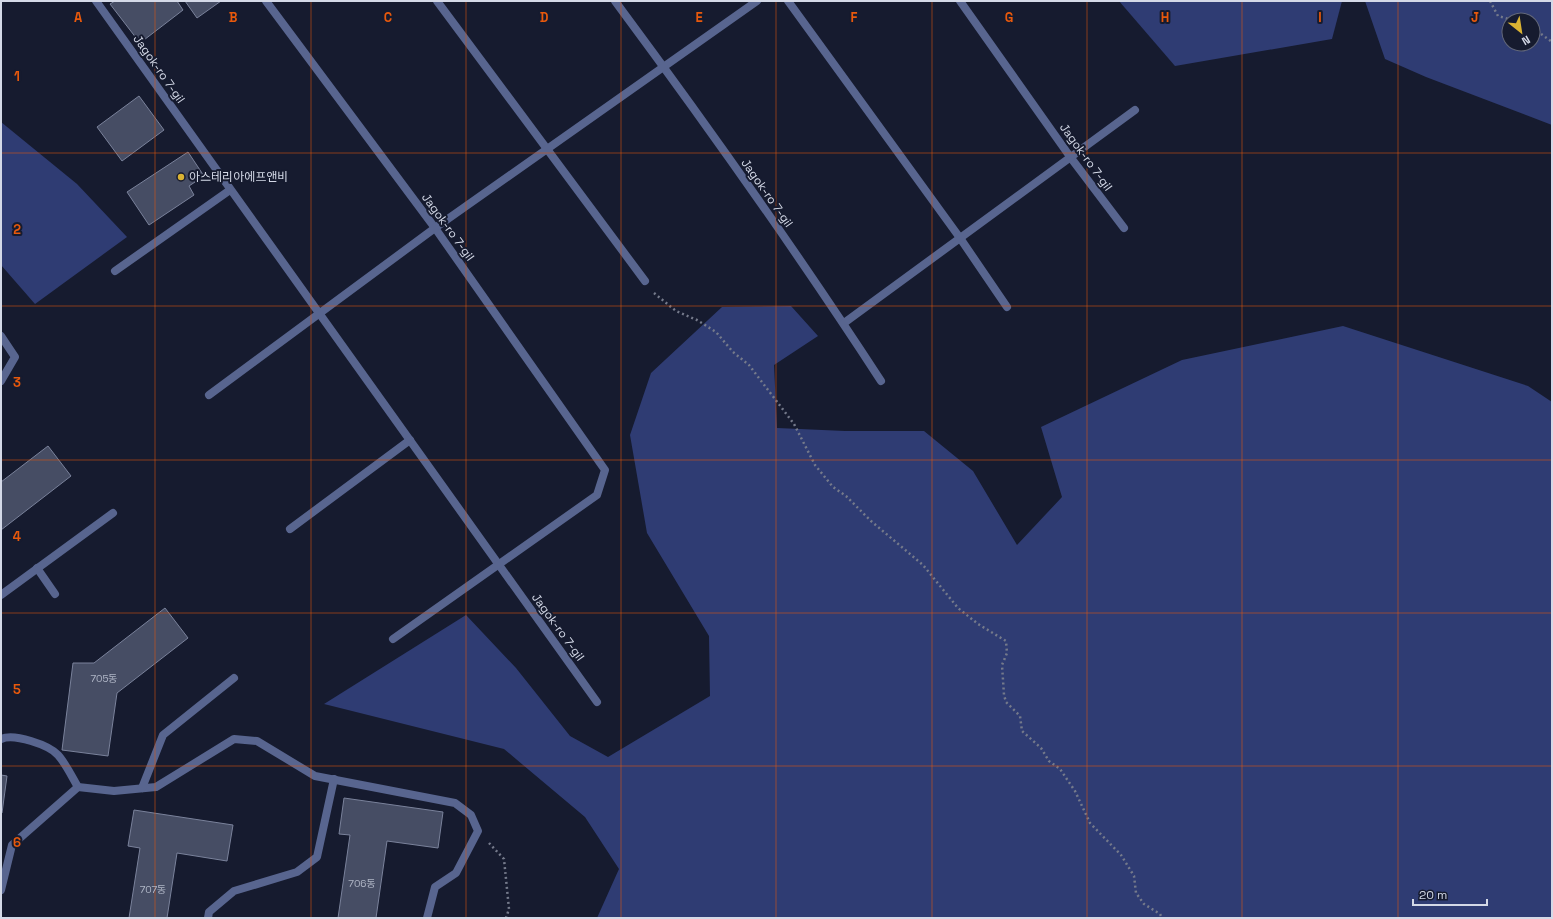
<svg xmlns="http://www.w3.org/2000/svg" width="1553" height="919" viewBox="0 0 1553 919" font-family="'Space Grotesk','Noto Sans KR',sans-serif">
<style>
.forest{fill:#2f3c73;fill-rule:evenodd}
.building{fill:#464d64;stroke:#7a829b}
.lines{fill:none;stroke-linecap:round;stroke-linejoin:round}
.path{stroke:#757a8b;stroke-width:2.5;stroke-dasharray:2 3;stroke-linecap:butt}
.lane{stroke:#58658f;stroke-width:8}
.street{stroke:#58658f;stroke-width:8}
.grid{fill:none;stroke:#e8590c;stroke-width:1;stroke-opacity:0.55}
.poi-dot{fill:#dab333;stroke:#161b2f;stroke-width:1.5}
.labels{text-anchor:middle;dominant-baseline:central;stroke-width:4;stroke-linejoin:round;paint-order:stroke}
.number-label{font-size:10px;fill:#b0b6c6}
.street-label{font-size:12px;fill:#d4d9e7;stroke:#161b2f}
.poi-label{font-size:12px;fill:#d4d9e7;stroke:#161b2f;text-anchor:start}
.grid-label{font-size:13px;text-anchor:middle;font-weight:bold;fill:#e8590c;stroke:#161b2f;stroke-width:4;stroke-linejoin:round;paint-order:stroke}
</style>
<rect width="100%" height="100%" fill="#161b2f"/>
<g class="forest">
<path d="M1119 1H1342L1332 39 1175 66Z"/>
<path d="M1365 1H1552V125L1426 77 1385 59ZM1509 20H1533V44H1509Z"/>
<path d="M1 122 77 184 127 237 35 304 1 265Z"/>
<path d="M791 306 818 336 774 365 777 428 845 431H924L973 471 1017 545 1062 497 1041 427 1182 360 1343 326 1528 386 1552 402V918H597L619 869 585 817 504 749 324 704 466 615 516 668 570 736 608 757 710 696 709 636 647 533 630 435 651 373 722 307Z"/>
</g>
<g class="building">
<path d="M115 1H177L183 10 140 43 110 4Z"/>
<path d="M185 1H221L197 18Z"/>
<path d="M139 96 164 130 122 161 97 127Z"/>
<path d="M188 152 204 176 189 186 194 195 149 225 127 192Z"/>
<path d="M48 446 71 476 1 530V482Z"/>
<path d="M165 608 188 638 117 693 108 756 62 750 73 663H94Z"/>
<path d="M1 775 7 776 2 813 1 812Z"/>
<path d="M344 798 443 812 438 848 387 841 376 918H338L350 835 339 834Z"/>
<path d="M134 810 233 825 227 861 177 853 167 918H129L140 848 128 846Z"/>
</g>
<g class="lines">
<g class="path">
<path d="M1490 1 1498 16 1512 20"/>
<path d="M1533 28 1552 42"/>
<path d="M654 293 676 311 697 320 716 332 733 352 749 365 794 424 815 465 833 487 846 496 871 521 923 565 958 608 978 624 1006 641 1007 653 1002 665 1004 695 1006 702 1020 716 1022 731 1041 748 1049 761 1060 769 1075 791 1090 823 1121 855 1134 876 1136 893 1144 904 1160 914 1162 918"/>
<path d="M489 843 504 859 509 909 506 918"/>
</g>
<g class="lane">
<path d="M1 336 15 357 1 381"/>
<path d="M37 568 55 594"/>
<path d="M1 595 113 513"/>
<path d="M1 739C14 733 49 745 58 755 66 764 72 777 78 787L114 791 156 787 234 739 257 741 315 776 455 803 471 815 478 831 456 873 435 887 427 918"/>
<path d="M142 788 163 735 234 678"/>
<path d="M1 890 12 845 78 787"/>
<path d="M208 918 209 912 234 891 297 872 317 857 334 779"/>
</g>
<g class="street">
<path d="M96 1 597 702"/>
<path d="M266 1 435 228 605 470 597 495 393 639"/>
<path d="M437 1 645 281"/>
<path d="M615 1C707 125 797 252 881 381"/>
<path d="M788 1 960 238 1007 307"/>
<path d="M960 1 1071 158 1124 228"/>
<path d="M115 271 230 190"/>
<path d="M844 323 1135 110"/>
<path d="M209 395 435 228 757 1"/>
<path d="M290 529 410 440"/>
</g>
</g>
<path class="grid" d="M155 1V918M311 1V918M466 1V918M621 1V918M776 1V918M932 1V918M1087 1V918M1242 1V918M1398 1V918M1 153H1552M1 306H1552M1 460H1552M1 613H1552M1 766H1552"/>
<circle class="poi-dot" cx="181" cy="177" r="4"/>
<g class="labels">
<g class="number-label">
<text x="104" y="678">705동</text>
<text x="362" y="883">706동</text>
<text x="153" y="889">707동</text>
</g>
<g class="street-label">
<text transform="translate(159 69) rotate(55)">Jagok-ro 7-gil</text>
<text transform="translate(1086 157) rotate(54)">Jagok-ro 7-gil</text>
<text transform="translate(767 193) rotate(55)">Jagok-ro 7-gil</text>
<text transform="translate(448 227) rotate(54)">Jagok-ro 7-gil</text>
<text transform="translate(558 627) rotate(54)">Jagok-ro 7-gil</text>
</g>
<g class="poi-label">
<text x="189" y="177">아스테리아에프앤비</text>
</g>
</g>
<g class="grid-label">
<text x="78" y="22">A</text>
<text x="233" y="22">B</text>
<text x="388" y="22">C</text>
<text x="544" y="22">D</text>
<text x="699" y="22">E</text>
<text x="854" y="22">F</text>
<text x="1009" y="22">G</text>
<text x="1165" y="22">H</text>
<text x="1320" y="22">I</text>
<text x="1475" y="22">J</text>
<text x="17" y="81">1</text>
<text x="17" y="234">2</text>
<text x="17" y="387">3</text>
<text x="17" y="541">4</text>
<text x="17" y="694">5</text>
<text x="17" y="847">6</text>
</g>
<rect width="1553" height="919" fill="none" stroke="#d4d9e7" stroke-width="4"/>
<g transform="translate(1521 32) rotate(150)"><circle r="19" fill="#161b2f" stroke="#626779"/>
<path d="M0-3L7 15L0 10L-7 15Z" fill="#dab333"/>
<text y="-6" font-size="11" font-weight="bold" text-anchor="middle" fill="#d4d9e7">N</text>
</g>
<path d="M1413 899v6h74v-6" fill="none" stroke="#d4d9e7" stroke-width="2"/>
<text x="1419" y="899" font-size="12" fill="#d4d9e7" stroke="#161b2f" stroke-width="3" paint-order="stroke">20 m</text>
</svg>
